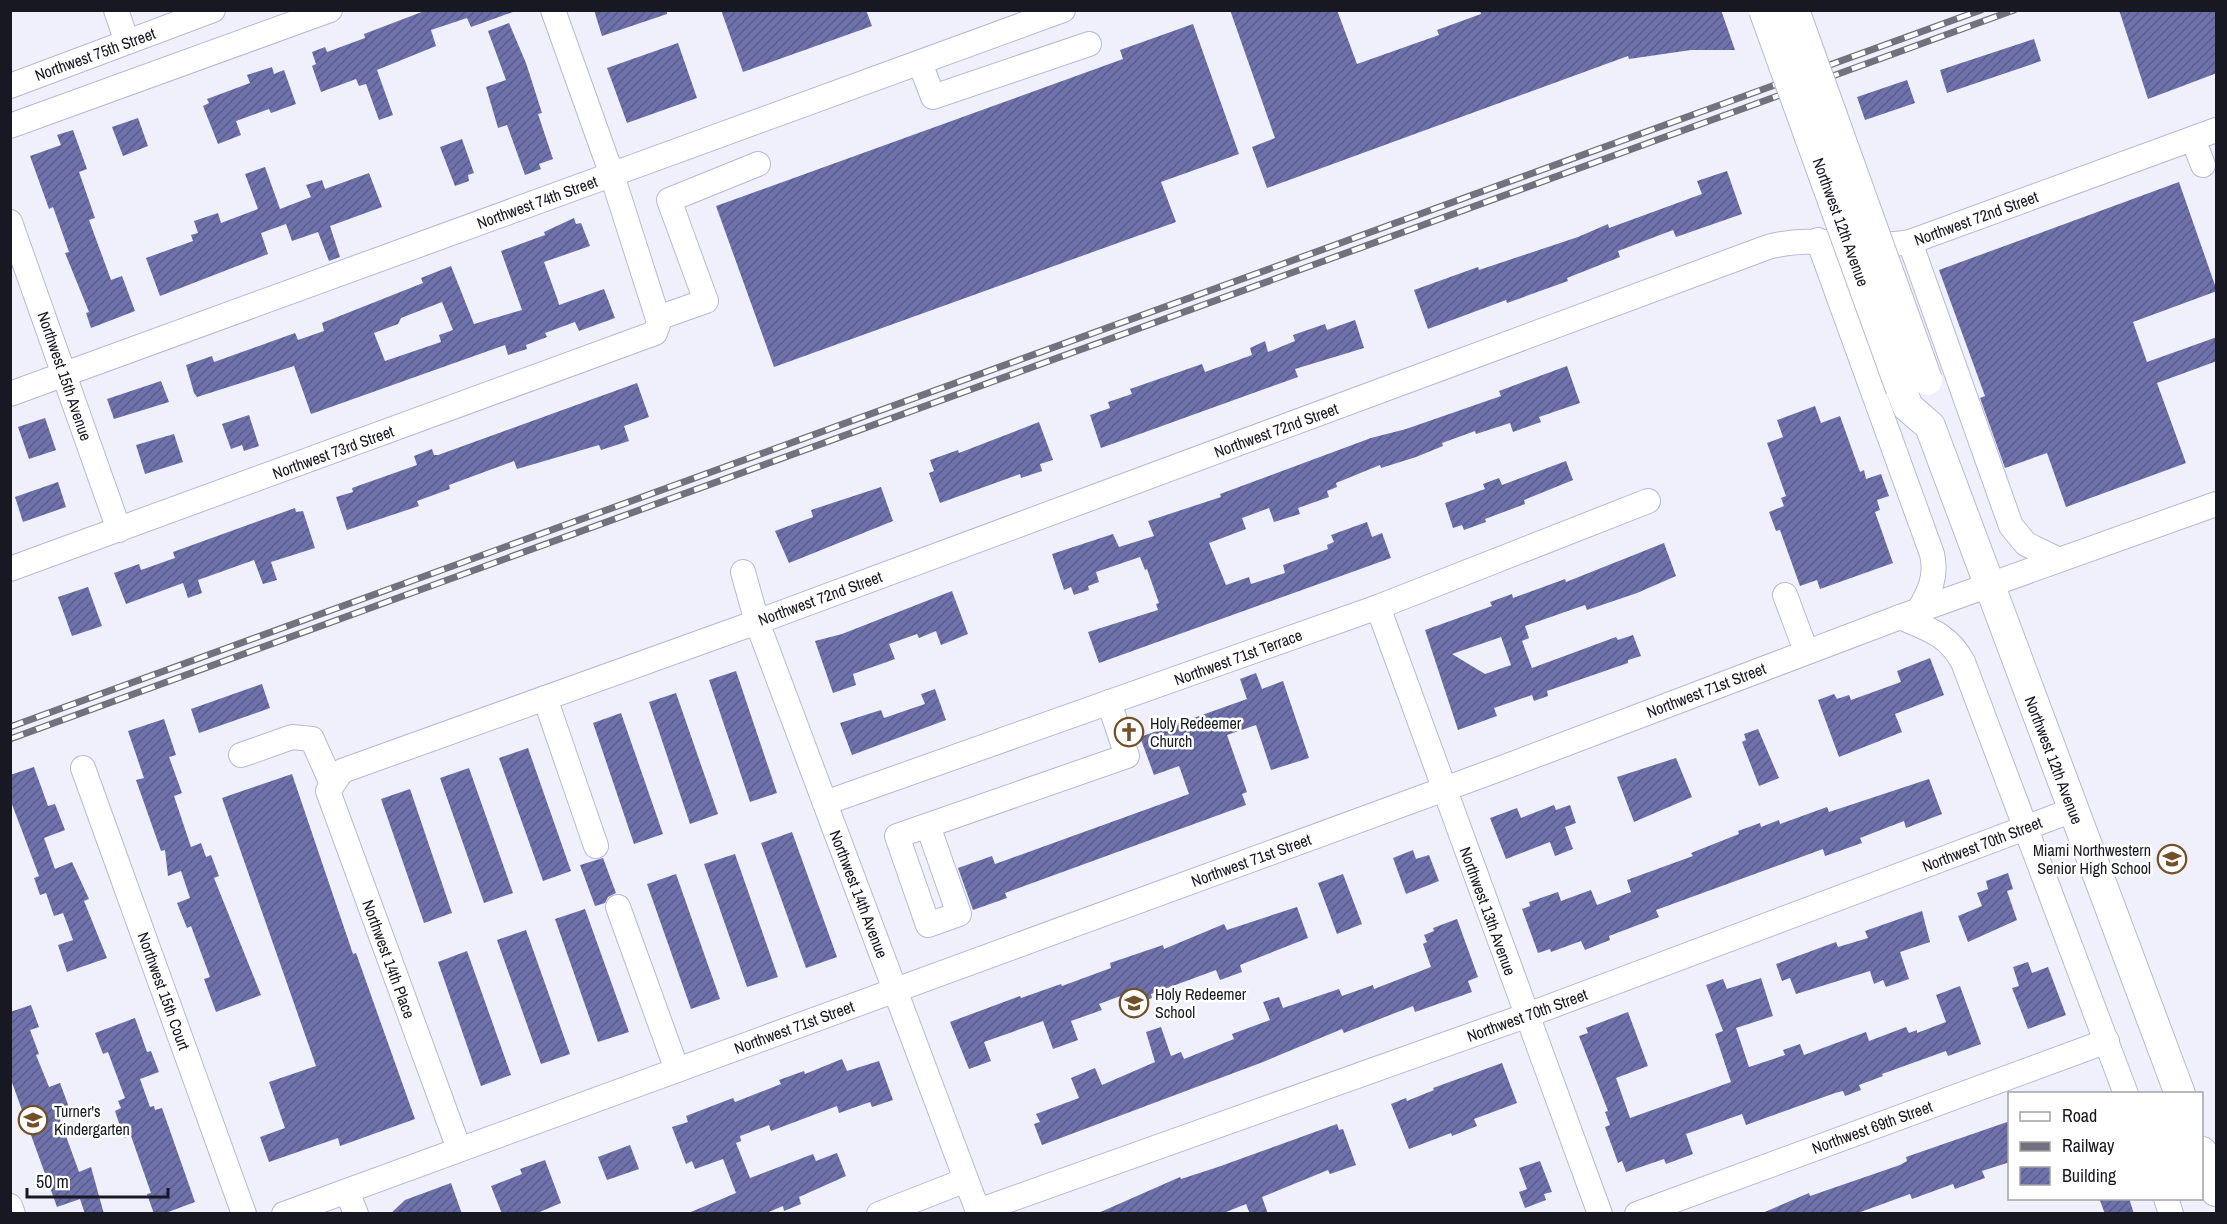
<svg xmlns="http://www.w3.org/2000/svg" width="2227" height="1224" viewBox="0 0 2227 1224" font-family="'Archivo Narrow',sans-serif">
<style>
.building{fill:url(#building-hatch);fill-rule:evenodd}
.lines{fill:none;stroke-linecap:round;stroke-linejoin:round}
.minor-casing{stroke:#b6b9d6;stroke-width:26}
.major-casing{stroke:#b6b9d6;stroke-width:32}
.minor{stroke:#fff;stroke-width:24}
.major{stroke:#fff;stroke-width:30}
.rail-casing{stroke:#71727d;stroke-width:7}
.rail{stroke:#fff;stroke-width:4.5;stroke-dasharray:14;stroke-linecap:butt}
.major-bridge-casing{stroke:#b6b9d6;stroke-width:32;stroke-linecap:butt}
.major-bridge{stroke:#fff;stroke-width:30}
.labels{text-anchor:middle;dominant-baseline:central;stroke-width:5;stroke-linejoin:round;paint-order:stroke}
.street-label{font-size:16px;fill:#171822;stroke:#fff}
.poi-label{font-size:16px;fill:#171822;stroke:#fff;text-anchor:start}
</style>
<defs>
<pattern id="building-hatch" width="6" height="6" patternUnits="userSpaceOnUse" patternTransform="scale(1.5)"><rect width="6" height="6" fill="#6f71ab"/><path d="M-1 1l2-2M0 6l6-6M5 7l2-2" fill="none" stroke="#5a5c8b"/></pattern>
</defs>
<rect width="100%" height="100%" fill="#eff0fc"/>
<g class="building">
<path d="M427 10 513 12 471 27 467 18 431 30 436 46 377 70 393 115 379 120 366 84 359 86 356 79 321 92 312 66 316 64 312 52 325 47 327 52 365 38 364 34Z"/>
<path d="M594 10H667V14L602 36Z"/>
<path d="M721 10H866L872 26 743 72Z"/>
<path d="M1230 10H1337L1357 64 1439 35 1437 30 1481 14 1480 10H1721L1735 50H1691L1629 59 1628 56 1267 188 1252 147 1275 138Z"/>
<path d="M2119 10H2217V73L2148 99Z"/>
<path d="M509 23 526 63 542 113 538 114 553 159 539 164 541 169 525 175 507 125 498 128 486 87 506 80 488 31Z"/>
<path d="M1193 24 1239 154 1161 182 1176 222 774 367 716 206 1123 59 1120 50Z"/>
<path d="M2034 39 2041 61 1947 93 1940 70Z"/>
<path d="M678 43 697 98 627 123 607 68Z"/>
<path d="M272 67 274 74 284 70 296 104 271 113 269 109 236 121 241 135 218 144 203 106 209 103 207 99 250 83 247 75Z"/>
<path d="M1907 80 1915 103 1865 120 1857 97Z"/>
<path d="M138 118 148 146 123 156 112 127Z"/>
<path d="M73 130 87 169 79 172 95 218 89 220 111 280 122 276 135 311 91 328 86 313 89 312 65 253 69 252 53 207 49 209 30 156 61 145 57 135Z"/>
<path d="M462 139 474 173 468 175 469 181 455 186 440 147Z"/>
<path d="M265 167 280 209 311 197 306 185 322 180 325 189 369 173 382 207 330 226 340 257 329 261 318 232 292 241 286 224 261 233 268 254 160 296 146 258 193 241 191 235 198 233 194 221 218 213 221 223 258 209 245 174Z"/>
<path d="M1727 171 1742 214 1676 237 1673 230 1618 251 1620 257 1567 278 1568 281 1507 303 1506 300 1428 329 1414 290 1478 267 1479 270 1578 237 1608 224 1609 228 1702 194 1697 181Z"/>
<path d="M2179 182 2217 291 2133 322 2147 362 2217 337V361L2157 383 2186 463 2066 507 2047 453 2005 468 1980 398 1985 396 1939 270Z"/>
<path d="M574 218 576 224 581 223 590 246 544 262 558 301 559 305 604 289 615 318 579 331 575 322 545 333 547 337 526 345 527 349 508 355 505 345 311 414 294 366 197 397 194 393 186 365 212 356 214 362 295 333 298 340 324 331 322 323 423 283 421 278 451 266 474 324 522 310 501 251 545 235 544 232ZM442 302 453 330 439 335 441 342 385 361 374 333 398 324 401 318Z"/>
<path d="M1355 320 1364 348 1295 369 1298 377 1101 448 1090 415 1110 408 1108 402 1132 394 1130 389 1202 364 1205 372 1252 355 1250 348 1265 341 1268 352 1295 341 1293 335 1325 324 1327 330Z"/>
<path d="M1567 366 1580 403 1539 417 1541 422 1513 432 1510 423 1476 434 1475 431 1442 443 1443 446 1416 457 1381 468 1380 465 1336 483 1337 487 1327 491 1329 497 1298 508 1300 514 1274 522 1269 508 1242 518 1246 529 1209 543 1226 585 1249 577 1251 584 1285 573 1283 565 1328 549 1327 545 1334 542 1331 535 1367 522 1372 537 1382 533 1391 558 1099 663 1088 632 1158 610 1156 604 1159 603 1147 569 1145 570 1140 557 1096 572 1099 582 1088 586 1089 590 1074 595 1071 587 1064 590 1052 554 1113 534 1119 547 1154 536 1148 521 1221 497 1220 494 1371 438 1406 429 1501 396 1499 391Z"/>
<path d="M161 381 169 402 114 419 107 399Z"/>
<path d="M637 383 649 417 624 426 629 441 601 450 599 445 517 469 514 461 449 485 450 489 417 501 419 506 347 530 336 497 353 492 352 488 417 465 414 456 432 449 434 455H438Z"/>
<path d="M1815 406 1821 423 1840 416 1860 472 1864 470 1866 479 1881 474 1889 496 1877 500 1880 510 1875 512 1893 563 1820 589 1817 580 1800 586 1780 530 1776 531 1769 512 1784 506 1781 498 1786 496 1767 443 1783 437 1777 420Z"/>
<path d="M249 415 259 446 244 451 242 445 231 449 222 424Z"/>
<path d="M45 418 56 450 29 459 18 427Z"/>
<path d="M1039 422 1053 460 1040 464 1042 471 1021 478 1020 474 940 503 929 473 934 471 930 460 958 450 959 453Z"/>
<path d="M174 434 183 462 145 474 136 445Z"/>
<path d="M1566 461 1573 480 1524 500 1525 504 1485 519 1486 522 1464 530 1462 525 1453 528 1445 503 1485 489 1483 484 1499 478 1502 485Z"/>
<path d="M58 482 66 507 23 522 15 497Z"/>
<path d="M881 487 893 521 789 563 775 531 813 517 811 510Z"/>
<path d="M295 508 296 512 303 511 315 548 271 562 277 580 263 584 254 560 198 580 202 593 188 598 183 583 126 604 114 573 139 564 141 570 175 558 173 552Z"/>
<path d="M1664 543 1676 576 1637 593 1587 610 1585 605 1525 626 1529 638 1522 641 1532 668 1616 637 1618 640 1633 635 1641 656 1628 660V663L1547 691 1548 696 1534 701 1532 695 1494 708 1497 716 1458 730 1425 630 1492 606 1490 602 1512 594 1513 598 1565 579 1566 582ZM1501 637 1511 665 1485 674 1452 654Z"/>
<path d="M88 587 102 626 72 636 58 597Z"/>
<path d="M952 591 968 634 941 645 936 631 919 638 917 634 889 644 895 659 853 674 856 685 833 693 815 641 842 634Z"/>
<path d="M1930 658 1944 695 1895 714 1902 732 1839 757 1818 700 1834 694 1837 699 1849 695 1851 700 1901 682 1897 671Z"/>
<path d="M736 671 777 793 750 802 709 680Z"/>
<path d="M1256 673 1262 689 1283 681 1309 758 1271 770 1256 725 1227 735 1247 792 1242 794 1246 805 1005 893 1007 898 973 910 958 868 992 856 995 864 1189 794 1179 766 1154 775 1140 737 1247 699 1240 679Z"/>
<path d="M262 684 270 708 199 733 191 709Z"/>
<path d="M935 689 946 720 852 755 840 723 881 710 884 718 925 704 921 694Z"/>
<path d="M676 693 718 814 690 824 649 702Z"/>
<path d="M621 713 663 834 634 844 593 723Z"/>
<path d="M164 719 176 755 169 757 182 793 174 796 191 847 201 843 206 857 211 855 219 876 214 878 261 995 216 1012 204 979 210 977 191 926 187 928 177 903 190 898 181 871 168 876 165 850 161 851 136 780 144 778 128 731Z"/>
<path d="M1758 729 1779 778 1759 786 1742 742 1746 740 1744 734Z"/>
<path d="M528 748 571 871 543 881 499 758Z"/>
<path d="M1676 758 1692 797 1634 822 1617 777Z"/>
<path d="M34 767 48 806 55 804 65 830 44 838 55 869 72 862 89 899 84 901 107 958 67 972 58 945 73 940 63 913 54 916 46 893 40 895 34 878 39 876 10 799V775Z"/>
<path d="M469 768 513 893 484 903 440 778Z"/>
<path d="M292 774 353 954 356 953 415 1119 340 1146 338 1138 269 1162 260 1137 285 1128 269 1082 316 1066 222 798Z"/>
<path d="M1929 779 1942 814 1906 828 1904 821 1860 838 1862 843 1825 856 1823 849 1656 910 1659 917 1609 936 1610 940 1585 950 1581 941 1551 952 1550 949 1538 953 1522 909 1530 906 1529 902 1558 892 1561 901 1591 890 1597 905 1631 892 1627 880 1693 856 1691 853 1739 834 1738 831 1760 823 1761 827 1779 820 1780 824 1827 807 1829 812Z"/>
<path d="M410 789 452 913 424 923 381 799Z"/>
<path d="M1554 805 1556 810 1570 805 1576 823 1565 827 1573 849 1555 856 1550 842 1506 859 1490 818 1517 808 1521 818Z"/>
<path d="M792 832 837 957 806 968 761 843Z"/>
<path d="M1413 850 1416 859 1429 855 1439 881 1406 894 1393 858Z"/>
<path d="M735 854 778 977 747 987 704 864Z"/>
<path d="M603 858 616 893 608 897 605 903 595 906 580 865Z"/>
<path d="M2008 873 2013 889 2007 891 2017 920 1968 942 1958 916 1982 906 1977 893 1988 889 1986 881Z"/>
<path d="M676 874 720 999 691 1009 647 884Z"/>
<path d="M1343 874 1362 924 1337 934 1318 883Z"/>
<path d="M1297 907 1308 938 1240 965 1242 972 1220 980 1216 970 1151 994 1152 998 1136 1004 1131 992 1099 1004 1102 1010 1071 1021 1078 1040 1053 1049 1043 1021 984 1042 991 1061 969 1069 950 1022 1020 996 1021 998 1061 984 1062 986 1111 968 1110 963 1163 945 1164 949 1224 924 1227 930Z"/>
<path d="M585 909 629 1032 598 1042 555 919Z"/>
<path d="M1922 911 1930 942 1900 952 1909 979 1886 987 1883 980 1874 984 1870 971 1796 994 1790 978 1782 981 1776 964 1836 942 1838 947 1868 938 1865 931Z"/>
<path d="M1457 919 1478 977 1468 981 1472 992 1415 1012 1413 1006 1344 1033 1342 1029 1263 1062 1042 1145 1034 1124 1040 1122 1036 1114 1079 1098 1071 1078 1095 1068 1102 1085 1155 1062 1146 1032 1161 1027 1171 1056 1181 1052 1184 1059 1234 1039 1232 1034 1270 1020 1263 1002 1279 997 1283 1008 1339 989 1342 996 1373 985 1374 989 1431 967 1423 944 1427 942 1424 935 1434 931 1433 928Z"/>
<path d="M526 930 570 1054 541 1064 497 940Z"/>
<path d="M467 951 511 1075 481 1086 438 962Z"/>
<path d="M2028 962 2032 973 2048 967 2066 1015 2028 1029 2012 988 2019 986 2013 967Z"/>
<path d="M1761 978 1773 1016 1736 1028 1749 1067 1785 1055 1783 1050 1800 1044 1804 1055 1866 1032 1869 1041 1906 1027 1909 1033 1917 1030V1033L1946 1022 1936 995 1960 986 1981 1044 1948 1056 1946 1051 1882 1074 1883 1076 1859 1085 1861 1090 1845 1096 1843 1091 1835 1093 1746 1125 1742 1114 1686 1134 1693 1154 1666 1164 1664 1159 1626 1172 1622 1161 1618 1163 1605 1127 1610 1125 1605 1112 1608 1111 1579 1036 1588 1033 1586 1028 1628 1012 1648 1066 1616 1078 1630 1118 1731 1082 1715 1034 1723 1031 1706 985 1723 979 1727 989Z"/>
<path d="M31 1005 39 1027 30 1030 39 1054 36 1055 49 1087 60 1083 70 1110 58 1114 79 1172 91 1167 104 1214H85L80 1199 57 1207 10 1077V1012Z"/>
<path d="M135 1018 147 1052 151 1051 159 1072 140 1079 150 1107 154 1106 155 1110 162 1108 195 1202 163 1214H154L147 1194 151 1193 131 1136 124 1138 115 1111 121 1108 118 1101 125 1098 108 1052 103 1054 95 1033Z"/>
<path d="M842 1059 847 1071 879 1061 893 1100 872 1107 870 1102 839 1113 837 1106 771 1131 769 1125 740 1136 741 1141 736 1143 750 1178 813 1154 816 1161 837 1153 846 1176 799 1197 801 1204 784 1211 783 1206 764 1214H686L736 1193 723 1159 695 1169 692 1161 686 1164 672 1127 688 1122 686 1116 733 1098 735 1102 781 1084 779 1080 804 1071 805 1074Z"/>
<path d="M1502 1063 1517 1103 1474 1119 1477 1126 1452 1136 1451 1133 1409 1149 1391 1104 1406 1098 1407 1101 1434 1090 1433 1088Z"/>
<path d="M2010 1121V1162L1982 1171 1985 1178 1955 1189 1953 1184 1912 1199 1910 1194 1855 1214H1760L1809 1193 1810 1196 1900 1165 1907 1161 1906 1157Z"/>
<path d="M1337 1124 1339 1130 1343 1129 1356 1165 1330 1174 1328 1170 1262 1197 1268 1214H1250L1246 1204 1221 1214H1096L1180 1177 1181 1179 1218 1167Z"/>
<path d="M630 1145 639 1169 607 1180 598 1157Z"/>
<path d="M545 1160 561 1203 535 1214H502L491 1186 522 1174 520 1169Z"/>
<path d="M1540 1161 1552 1192 1544 1194 1546 1200 1525 1208 1519 1192 1527 1189 1519 1168Z"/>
<path d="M451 1183 462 1214H390L405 1200Z"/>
<path d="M2099 1198H2129L2134 1214H2105Z"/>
</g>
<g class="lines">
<g class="minor-casing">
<g id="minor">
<path d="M116 10 127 42"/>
<path d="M920 63 933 97 1089 44"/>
<path d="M10 86 213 10"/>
<path d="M10 126 330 10"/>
<path d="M2193 139 2203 165"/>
<path d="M10 222 119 530"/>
<path d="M1818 240 1932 554C1937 576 1930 591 1919 610"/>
<path d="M1910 242 2011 526 2026 544 2059 560"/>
<path d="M658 318 706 301 669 200 758 164"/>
<path d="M10 394 1063 10"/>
<path d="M10 569 655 333 659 322 612 175 553 10"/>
<path d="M743 572 757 622 979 1214"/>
<path d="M1785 595 1806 651"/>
<path d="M1378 607 1600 1214"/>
<path d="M1900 617C1928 629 1948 634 1963 662L2126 1094"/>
<path d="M545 698 596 846"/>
<path d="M241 755 292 737 312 739 332 784"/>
<path d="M83 768 244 1214"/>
<path d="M825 803 1378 607 1648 501"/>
<path d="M928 826 959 914 928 925 897 836 1127 756 1109 702"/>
<path d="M618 907 677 1070"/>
<path d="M459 1149 328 791 342 771 757 622 1768 247C1815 234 1862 250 1910 242L2216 130"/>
<path d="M347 1191 356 1214"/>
<path d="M2166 1198 2171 1214"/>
<path d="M10 1206 13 1214"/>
<path d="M978 1211 1525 1016 2073 810"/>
<path d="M284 1214 1502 768 1900 617 2216 504"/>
<path d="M879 1214 966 1180"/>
<path d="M1637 1214 2107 1041"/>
</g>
</g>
<g class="major-casing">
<g id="major">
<path d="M1901 389 1908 407 1930 426 2180 1094"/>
<path d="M2202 1152 2216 1191"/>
</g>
</g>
<use href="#minor" class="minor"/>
<use href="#major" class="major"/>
<g class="rail-casing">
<g id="rail">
<path d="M10 727 1981 10"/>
<path d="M10 739 2014 10"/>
</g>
</g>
<use href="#rail" class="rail"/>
<g class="major-bridge-casing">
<g id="major-bridge">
<path d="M1764 10 1901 389"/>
<path d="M1794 10 1927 380"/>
</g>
</g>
<use href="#major-bridge" class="major-bridge"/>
</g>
<defs>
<g id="church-ring" transform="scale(1.5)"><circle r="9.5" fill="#fff" stroke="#725128" stroke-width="1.5"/><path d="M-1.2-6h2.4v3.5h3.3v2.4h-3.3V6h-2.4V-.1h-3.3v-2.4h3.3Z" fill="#725128"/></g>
<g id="school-ring" transform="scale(1.5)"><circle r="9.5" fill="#fff" stroke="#725128" stroke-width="1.5"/><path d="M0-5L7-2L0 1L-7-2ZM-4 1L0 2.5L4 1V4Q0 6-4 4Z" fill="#725128"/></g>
</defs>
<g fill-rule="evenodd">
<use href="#church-ring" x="1129" y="732"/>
<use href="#school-ring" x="2172" y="859"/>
<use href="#school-ring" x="1134" y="1003"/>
<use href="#school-ring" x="33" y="1120"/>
</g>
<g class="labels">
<g class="street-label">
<text transform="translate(95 54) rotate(-20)">Northwest 75th Street</text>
<text transform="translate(537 202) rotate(-20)">Northwest 74th Street</text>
<text transform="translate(1976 218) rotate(-20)">Northwest 72nd Street</text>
<text transform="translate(1841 222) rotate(70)">Northwest 12th Avenue</text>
<text transform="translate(65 376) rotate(71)">Northwest 15th Avenue</text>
<text transform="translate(1276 430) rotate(-20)">Northwest 72nd Street</text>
<text transform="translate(333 452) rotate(-20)">Northwest 73rd Street</text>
<text transform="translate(820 598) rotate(-20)">Northwest 72nd Street</text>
<text transform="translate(1238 657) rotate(-20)">Northwest 71st Terrace</text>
<text transform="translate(1706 690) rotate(-21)">Northwest 71st Street</text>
<text transform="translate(2054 760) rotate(69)">Northwest 12th Avenue</text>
<text transform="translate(1982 844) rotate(-21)">Northwest 70th Street</text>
<text transform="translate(1251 860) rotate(-20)">Northwest 71st Street</text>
<text transform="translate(859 894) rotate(69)">Northwest 14th Avenue</text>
<text transform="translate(1488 911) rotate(70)">Northwest 13th Avenue</text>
<text transform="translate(389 959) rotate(70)">Northwest 14th Place</text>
<text transform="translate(164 991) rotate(70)">Northwest 15th Court</text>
<text transform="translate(1527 1015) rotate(-20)">Northwest 70th Street</text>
<text transform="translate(794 1027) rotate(-20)">Northwest 71st Street</text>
<text transform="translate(1872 1127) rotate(-20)">Northwest 69th Street</text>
</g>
<g class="poi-label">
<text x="1150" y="723">Holy Redeemer<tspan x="1150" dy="18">Church</tspan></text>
<text x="2151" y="850" text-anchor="end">Miami Northwestern<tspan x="2151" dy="18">Senior High School</tspan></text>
<text x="1155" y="994">Holy Redeemer<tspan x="1155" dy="18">School</tspan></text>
<text x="54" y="1111">Turner's<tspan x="54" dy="18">Kindergarten</tspan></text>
</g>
</g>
<rect width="2227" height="1224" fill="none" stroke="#171822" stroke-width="24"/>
<rect x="2008" y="1092" width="195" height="108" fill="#ffffff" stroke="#a2a3a7" stroke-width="1.5"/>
<rect x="2020" y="1112" width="30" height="9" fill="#ffffff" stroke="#a2a3a7" stroke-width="1.5"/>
<text x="2062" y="1122" font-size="18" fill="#171822">Road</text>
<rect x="2020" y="1142" width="30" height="9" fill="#71727d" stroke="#a2a3a7" stroke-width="1.5"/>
<text x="2062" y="1152" font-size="18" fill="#171822">Railway</text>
<rect x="2020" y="1167" width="30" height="18" fill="url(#building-hatch)" stroke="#a2a3a7" stroke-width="1.5"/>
<text x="2062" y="1182" font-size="18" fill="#171822">Building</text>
<path d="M27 1188v9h141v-9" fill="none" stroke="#171822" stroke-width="3"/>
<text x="36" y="1188" font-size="18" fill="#171822" stroke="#ffffff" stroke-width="4.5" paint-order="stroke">50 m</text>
</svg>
